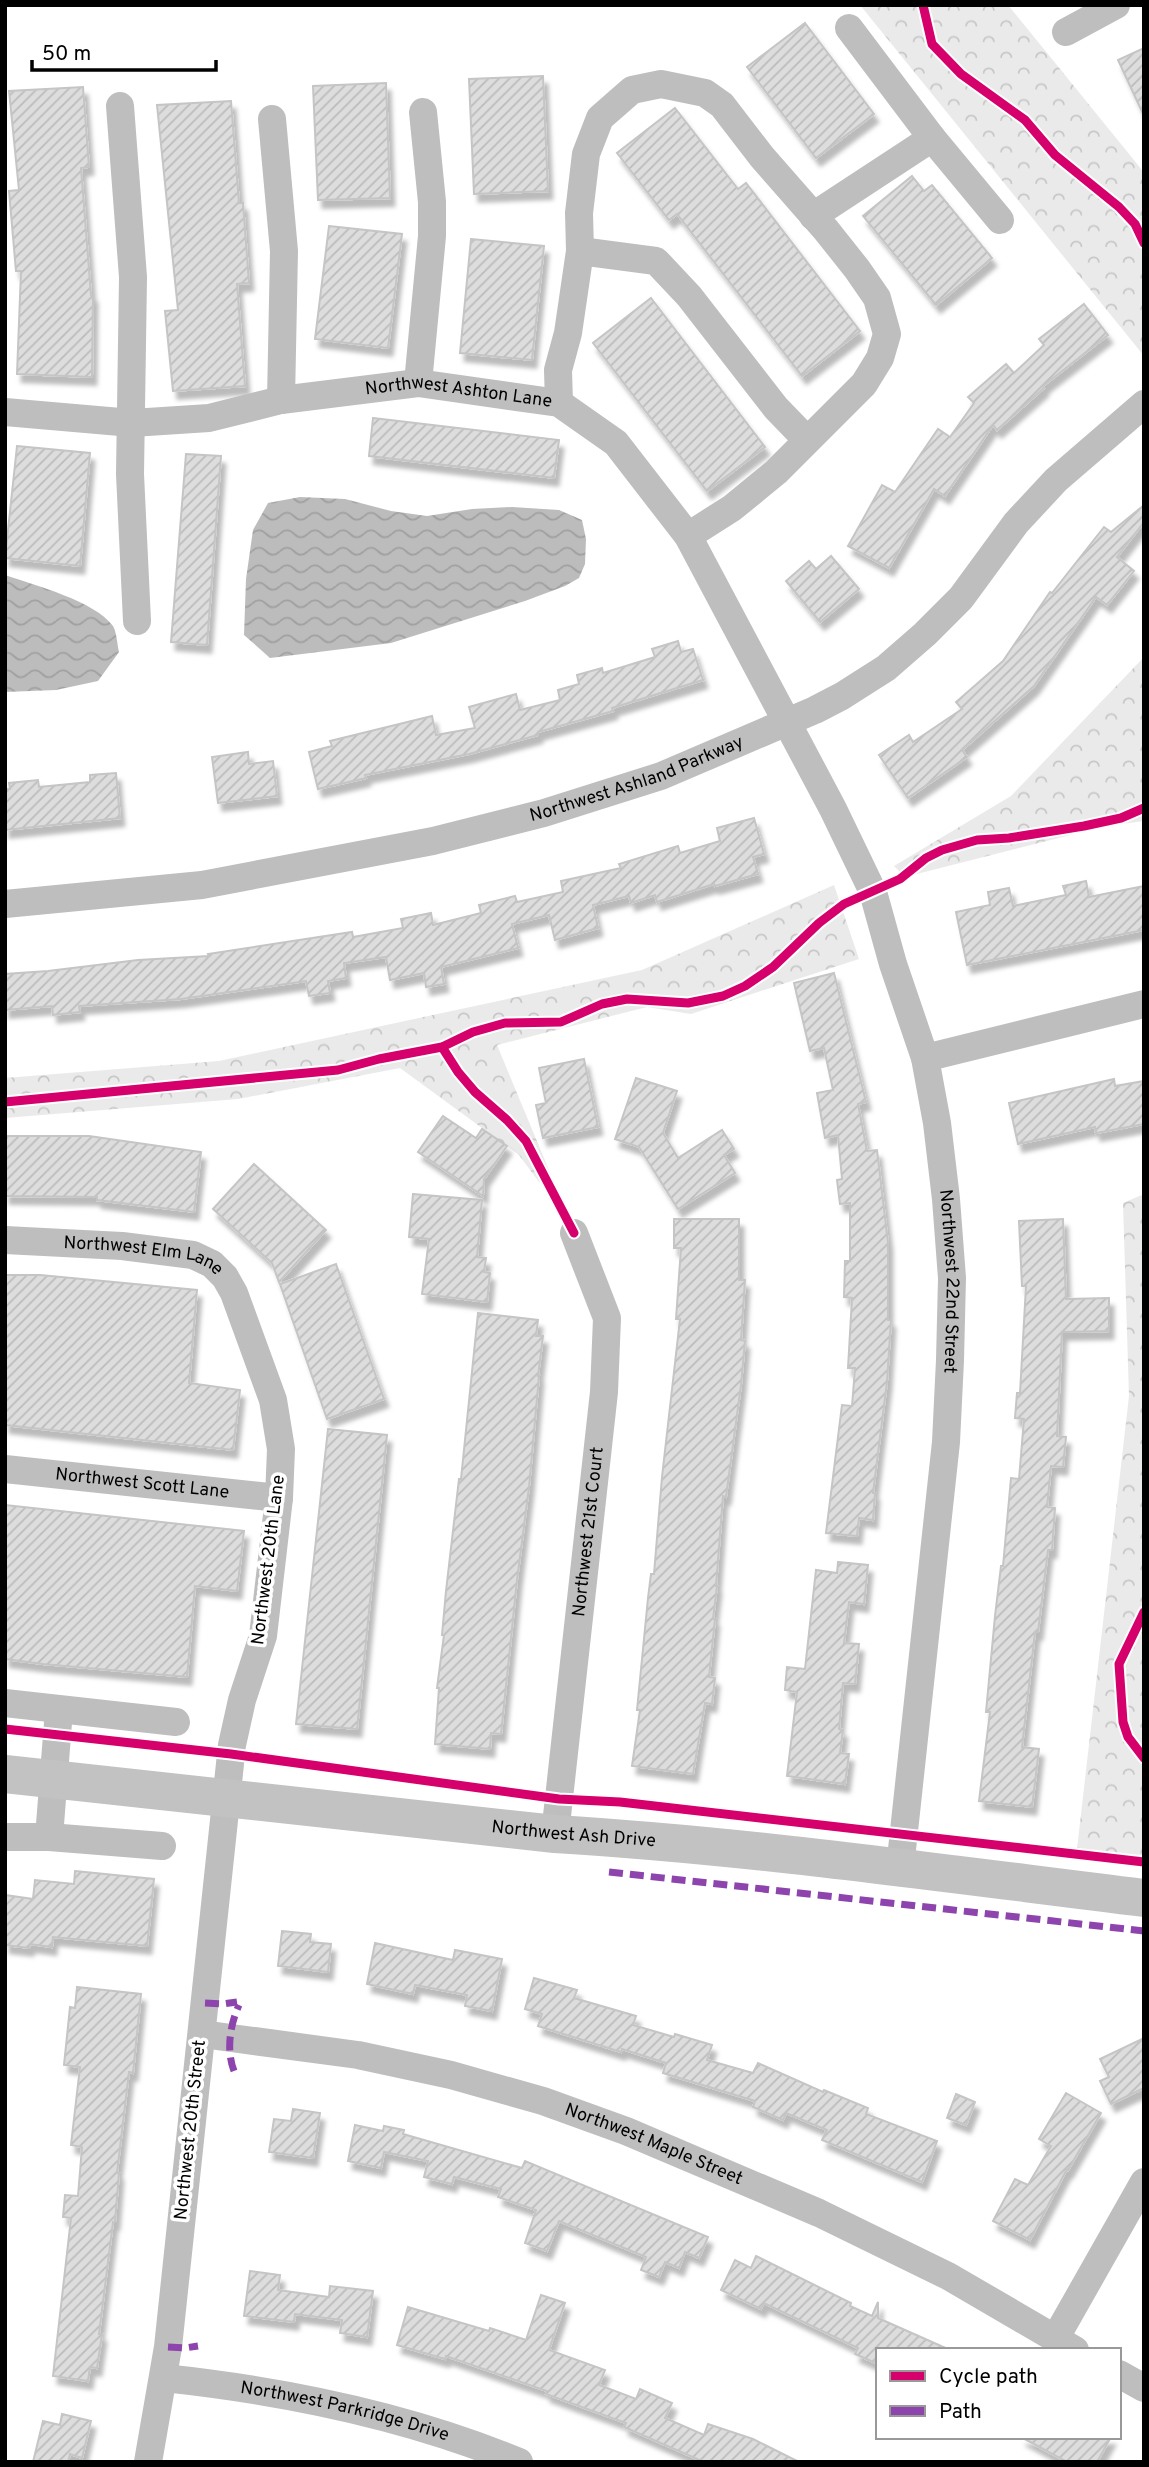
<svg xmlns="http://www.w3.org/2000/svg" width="1149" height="2467" viewBox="0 0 1149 2467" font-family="Overpass,sans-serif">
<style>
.forest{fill:url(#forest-crowns)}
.water{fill:url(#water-waves)}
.building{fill:url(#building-hatch);stroke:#c5c5c5;stroke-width:2;filter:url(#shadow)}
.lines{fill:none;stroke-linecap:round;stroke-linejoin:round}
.street{stroke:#bebebe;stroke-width:28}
.secondary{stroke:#c2c2c2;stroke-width:38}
.quiet{stroke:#8e44ad;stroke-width:7;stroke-dasharray:14 7;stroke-linecap:butt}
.cycleway-casing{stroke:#fff;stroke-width:13}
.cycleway{stroke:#d6006c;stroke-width:9}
.labels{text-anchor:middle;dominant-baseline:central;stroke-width:7;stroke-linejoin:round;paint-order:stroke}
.street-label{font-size:18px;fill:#000;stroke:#fff}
</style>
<defs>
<pattern id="forest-crowns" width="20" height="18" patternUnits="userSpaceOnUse" patternTransform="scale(1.75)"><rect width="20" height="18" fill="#eaeaea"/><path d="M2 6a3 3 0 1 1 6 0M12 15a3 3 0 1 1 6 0" fill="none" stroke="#c7c7c7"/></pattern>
<pattern id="water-waves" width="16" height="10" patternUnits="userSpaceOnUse" patternTransform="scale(1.75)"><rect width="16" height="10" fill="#bcbcbc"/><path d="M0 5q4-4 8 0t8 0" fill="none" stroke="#a0a0a0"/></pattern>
<pattern id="building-hatch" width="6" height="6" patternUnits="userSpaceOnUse" patternTransform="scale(1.75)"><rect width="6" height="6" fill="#ddd"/><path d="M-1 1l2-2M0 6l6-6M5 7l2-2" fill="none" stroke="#bcbcbc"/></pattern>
<filter id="shadow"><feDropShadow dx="4.5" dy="8" stdDeviation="2" flood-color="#0004"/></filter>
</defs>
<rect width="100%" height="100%" fill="#fff"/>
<g class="forest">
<path d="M860 5H1008L1138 165 1144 173V356Z"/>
<path d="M1144 657V821L1106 826 905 877 894 866 1011 796Z"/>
<path d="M834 885 859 959 691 1014 647 1007 497 1045 551 1175 539 1182 519 1155 400 1068 238 1099 5 1118V1078L219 1061 642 970Z"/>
<path d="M1144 1194V1856L1077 1849 1129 1396 1123 1203Z"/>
</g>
<g class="water">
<path d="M300 497 345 499 391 511 427 516 472 509 512 507 559 510 582 520 586 539 585 564 579 578 565 586 525 601 391 643 270 658 244 635 246 579 253 530 268 503Z"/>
<path d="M5 575C34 585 95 601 113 626 117 633 117 644 119 652L98 681 56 690 5 692Z"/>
</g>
<g class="building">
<path d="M805 23 874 114 816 158 747 67Z"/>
<path d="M1144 48V116L1118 60Z"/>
<path d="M543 76 548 191 474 194 469 79Z"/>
<path d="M386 83 390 198 318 200 313 86Z"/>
<path d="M83 87 89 167 81 168 91 295H93L92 377 17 374 21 271H16L9 191 19 190 9 91Z"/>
<path d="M231 101 239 203H243L249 283 237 284 245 386 173 391 165 311 178 310 157 105Z"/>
<path d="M675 108 738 189 746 183 860 331 802 376 677 214 669 220 617 153Z"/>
<path d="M912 176 924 191 932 185 992 258 936 305 863 216Z"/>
<path d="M329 226 402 234 388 348 315 339Z"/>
<path d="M471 239 544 246 532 360 460 353Z"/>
<path d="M651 298 765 447 707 491 593 343Z"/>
<path d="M1084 304 1108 335 1043 386 1044 388 997 430 993 425 945 496 934 489 889 568 848 546 882 485 895 492 938 429 950 437 974 403 968 397 1006 364 1014 373 1044 345 1039 339Z"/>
<path d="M373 418 559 440 554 478 369 456Z"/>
<path d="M17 446 90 453 80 566 5 558Z"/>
<path d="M186 454 221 456 207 645 171 642Z"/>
<path d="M1144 505V522L1117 557 1134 571 1107 605 1096 597 1034 686 962 750 967 757 908 798 879 755 909 735 913 742 962 709 956 702 1003 661 1050 592 1052 593 1104 527 1111 532Z"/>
<path d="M831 556 859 589 820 622 786 581 809 561 816 569Z"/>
<path d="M678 641 681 652 693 649 703 680 612 708 613 711 538 732V735L469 754 365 775 366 778 318 789 309 752 332 746 330 741 432 716 436 735 475 728 469 707 516 694 520 710 560 700 558 690 579 684 577 675 602 668 603 673 655 657 652 649Z"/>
<path d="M248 752 249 764 273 761 277 796 218 803 212 757Z"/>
<path d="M116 773 120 818 5 830V789H10L9 783 38 780 39 787 90 782V775Z"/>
<path d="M754 818 764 854 753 857 758 874 715 886 714 884 657 902 655 895 631 903 629 896 593 905 598 928 555 940 549 915 512 924 518 948 441 967 444 984 426 987 424 973 390 980 386 957 344 963 346 978 328 981 330 993 309 996 306 981 181 999 79 1006 80 1012 53 1015 52 1006 5 1010V974L48 971 138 960 209 956 208 954 352 932 353 937 403 928 401 919 431 913 433 925 481 913 479 905 515 896 517 902 563 892 561 881 621 868 619 864 678 846 680 853 720 841 717 828Z"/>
<path d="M1086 881 1089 897 1144 886V930L967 965 956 912 990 905 988 892 1009 888 1013 906 1066 895 1063 886Z"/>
<path d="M834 973 866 1102 858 1104 867 1151 877 1150 888 1243V1320H891L887 1382 873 1493H875L873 1520 859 1518 857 1536 826 1533 842 1405 852 1406 855 1368H848L852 1298 844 1297 845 1261H850V1203L840 1204 837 1180 842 1179 838 1135 825 1138 817 1093 833 1090 824 1048 810 1051 794 983Z"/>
<path d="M584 1059 598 1127 543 1138 536 1105 546 1103 539 1068Z"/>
<path d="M636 1078 677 1091 663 1133 678 1158 722 1130 734 1149 724 1155 735 1173 678 1209 639 1147 615 1139Z"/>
<path d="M1114 1079 1115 1086 1144 1081V1124L1096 1133 1095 1127 1018 1144 1009 1103Z"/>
<path d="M443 1116 476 1138 482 1129 507 1146 484 1179 483 1196 418 1152Z"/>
<path d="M5 1136H89L201 1152 194 1212 97 1200V1197L5 1196Z"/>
<path d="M254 1164 326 1230 279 1282 272 1263 213 1209Z"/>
<path d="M413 1194 482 1200 477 1257 486 1258 484 1272 490 1273 487 1302 422 1294 429 1239 409 1237Z"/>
<path d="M674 1219H739V1280H745L741 1340 745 1341 741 1385 726 1497 723 1496 716 1586H717L713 1619H715L709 1677 715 1678 712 1704 705 1703 693 1774 632 1766 640 1710H637L648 1598 651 1574H654L662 1477 680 1319H676L681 1248H674Z"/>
<path d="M1063 1219 1066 1299 1109 1298V1331L1062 1332 1057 1436 1066 1437 1063 1467 1051 1466 1047 1507 1055 1508 1052 1550H1048L1038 1632H1035L1022 1747 1039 1749 1032 1807 979 1801 990 1712H986L995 1616 1001 1566H1003L1011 1478 1019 1479 1024 1419 1015 1418 1017 1393H1020L1026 1286H1022L1019 1221Z"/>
<path d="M336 1264 384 1399 327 1419 280 1284Z"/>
<path d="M5 1275H40L197 1290 189 1383 240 1390 233 1450 5 1425Z"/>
<path d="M478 1313 538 1320 536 1336H543L538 1376H539L529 1487 517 1580 501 1734 491 1733 490 1749 435 1744 439 1688H437L444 1635H442L446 1591 459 1479H461Z"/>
<path d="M328 1429 387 1435 357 1729 296 1724Z"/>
<path d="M5 1505 244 1531 237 1591 195 1586 187 1677 43 1664 5 1659Z"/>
<path d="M838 1562 868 1565 864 1604 849 1602 844 1643 859 1644 855 1684 843 1683 839 1729 843 1730 840 1753 849 1754 845 1784 787 1776 797 1692 785 1690 787 1667 805 1669 816 1570 837 1573Z"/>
<path d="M75 1871 154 1879 147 1946 53 1937 52 1947 30 1944 29 1948 5 1945V1895L33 1899 35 1880 74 1884Z"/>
<path d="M282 1931 311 1934 310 1942 331 1944 328 1972 278 1966Z"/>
<path d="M375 1943 453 1960 455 1950 502 1959 492 2011 465 2006 467 1995 415 1985 413 1994 367 1984Z"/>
<path d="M534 1978 577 1990 574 1998 636 2016 633 2025 674 2037 675 2034 712 2045 707 2060 753 2073 758 2063 823 2092 824 2090 868 2108 866 2114 937 2141 922 2182 822 2140 827 2130 786 2113 783 2120 753 2107 755 2101 663 2073 666 2063 622 2049 621 2052 538 2026 542 2014 525 2009Z"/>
<path d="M77 1987 141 1994 133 2073 129 2072 117 2173H119L115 2222H113L99 2334H102L97 2368 90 2367 88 2381 53 2376 71 2218 63 2217 65 2195 78 2196 82 2147 71 2145 80 2067 64 2065 70 2007 75 2008Z"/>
<path d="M1144 2038V2088L1111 2104 1100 2081 1109 2077 1100 2059Z"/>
<path d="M1066 2093 1101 2113 1068 2170 1067 2169 1030 2240 993 2221 1015 2179 1028 2185 1051 2146 1039 2139Z"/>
<path d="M956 2094 975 2102 966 2125 947 2118Z"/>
<path d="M293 2109 320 2113 313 2158 269 2152 274 2119 291 2121Z"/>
<path d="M355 2125 383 2131 384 2126 404 2130 403 2134 522 2168 525 2161 708 2237 699 2258 685 2252 679 2268 665 2262 659 2277 641 2270 646 2257 559 2221 547 2251 525 2243 536 2210 498 2197 501 2189 454 2177 452 2184 424 2177 428 2161 384 2152 381 2168 348 2161Z"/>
<path d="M756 2256 851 2303 850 2306 872 2316 878 2302V2318L950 2350H878V2364L855 2354 858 2348 764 2303 761 2309 721 2290 735 2260 751 2268Z"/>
<path d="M250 2271 280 2275 278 2290 329 2297 330 2286 373 2291 367 2337 340 2333 342 2320 295 2314 294 2322 244 2316Z"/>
<path d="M541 2295 565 2303 549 2350 605 2370 599 2385 636 2399 640 2389 672 2403 665 2418 704 2435 708 2424 753 2439 799 2462H704L624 2427 626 2423 546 2394 547 2391 446 2356 445 2359 397 2345 408 2307 489 2331 490 2328 526 2340Z"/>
<path d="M62 2414 91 2421 82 2458 70 2454 68 2462H33L43 2421 60 2425Z"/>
<path d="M1021 2437H1111L1097 2462H1067Z"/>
</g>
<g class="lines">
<g class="street">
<path d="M849 28 932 138 1000 220"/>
<path d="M1066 32 1116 5"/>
<path d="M120 106 133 277 130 474 137 621"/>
<path d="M272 119 284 251 281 400"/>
<path d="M813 216 932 138"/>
<path d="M580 251 656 261 689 296 776 408 807 440"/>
<path d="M418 383 432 236V202L423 112"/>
<path d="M559 403 558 370 568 333 580 251 579 213 586 154 600 118 632 90 661 84 705 93 722 105 762 157 826 230 857 269 877 298 887 334 880 358 864 384 776 472 732 508 688 536"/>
<path id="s1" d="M5 412 132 423 209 418 281 400 418 383 559 403 616 443 688 536 833 809 873 892 893 964 925 1058 937 1123 946 1199 952 1278 950 1360 946 1442 900 1868"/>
<path id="s2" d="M5 904 202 885 433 841 544 813 661 776 815 710 842 696 886 668 925 634 961 598 1016 523 1056 480 1144 404"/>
<path d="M925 1058 1144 1004"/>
<path id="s3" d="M5 1240 122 1246 193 1255 212 1264 225 1277 234 1293 273 1400 281 1449 279 1498 263 1636 242 1700 232 1745 168 2347 148 2462"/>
<path id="s4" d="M5 1469 279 1498"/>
<path d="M5 1703 176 1722"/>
<path id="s5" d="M555 1834 604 1392 607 1318 574 1233"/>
<path d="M5 1837H49L162 1846"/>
<path d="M49 1837 59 1710"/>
<path id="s6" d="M202 2034 358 2055 451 2075 543 2101 626 2131 819 2213 948 2276 1075 2350"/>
<path d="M1055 2339 1144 2182"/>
<path d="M1119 2374 1144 2388"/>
<path id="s7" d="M164 2378C286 2391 405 2415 519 2462"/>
</g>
<path class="secondary" id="s8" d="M5 1774 555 1834C752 1846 948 1874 1144 1898"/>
<g class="quiet">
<path d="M609 1872 1144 1931"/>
<path d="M205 2003 223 2004 237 2002"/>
<path d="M234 2071C226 2050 230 2025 239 2005"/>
<path d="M168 2347 185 2348 198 2346"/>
</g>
<g class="cycleway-casing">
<g id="cycleway">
<path d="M923 5 932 44 961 74 1025 120 1055 155 1119 207 1135 224 1144 243"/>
<path d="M442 1047 458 1072 475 1092 507 1120 526 1141 574 1233"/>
<path d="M5 1102 338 1070 379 1059 442 1047 473 1032 505 1023 561 1022 602 1004 627 999 688 1003 723 996 745 986 773 967 819 923 844 904 900 879 926 858 942 850 977 840 1009 838 1084 826 1121 818 1144 808"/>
<path d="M1144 1612 1119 1664 1123 1722 1128 1737 1144 1758"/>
<path d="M5 1729 231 1754 559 1799 620 1802 1144 1862"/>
</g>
</g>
<use href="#cycleway" class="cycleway"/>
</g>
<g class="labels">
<g class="street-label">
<text stroke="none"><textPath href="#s1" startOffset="458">Northwest Ashton Lane</textPath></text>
<text stroke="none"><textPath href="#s2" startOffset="646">Northwest Ashland Parkway</textPath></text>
<text stroke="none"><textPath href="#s3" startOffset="140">Northwest Elm Lane</textPath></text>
<text stroke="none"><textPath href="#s1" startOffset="1547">Northwest 22nd Street</textPath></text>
<text stroke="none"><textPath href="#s4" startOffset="138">Northwest Scott Lane</textPath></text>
<text stroke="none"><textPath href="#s5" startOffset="304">Northwest 21st Court</textPath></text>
<text transform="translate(269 1560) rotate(-83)">Northwest 20th Lane</text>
<text stroke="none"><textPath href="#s8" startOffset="572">Northwest Ash Drive</textPath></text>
<text transform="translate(191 2130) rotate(-84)">Northwest 20th Street</text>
<text stroke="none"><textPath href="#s6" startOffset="467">Northwest Maple Street</textPath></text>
<text stroke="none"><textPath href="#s7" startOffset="184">Northwest Parkridge Drive</textPath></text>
</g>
</g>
<rect width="1149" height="2467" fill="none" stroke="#000000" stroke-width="14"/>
<rect x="876" y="2348" width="245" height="91" fill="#ffffff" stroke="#999999" stroke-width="2"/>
<rect x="890" y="2371" width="35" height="10" fill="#d6006c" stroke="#999999" stroke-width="2"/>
<text x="939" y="2383" font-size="21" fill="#000000">Cycle path</text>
<rect x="890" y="2406" width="35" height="10" fill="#8e44ad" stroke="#999999" stroke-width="2"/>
<text x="939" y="2418" font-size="21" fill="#000000">Path</text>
<path d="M32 60v10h184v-10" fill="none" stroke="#000000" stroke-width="3.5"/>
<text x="42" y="60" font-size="21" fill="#000000" stroke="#ffffff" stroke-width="5" paint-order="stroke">50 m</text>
</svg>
